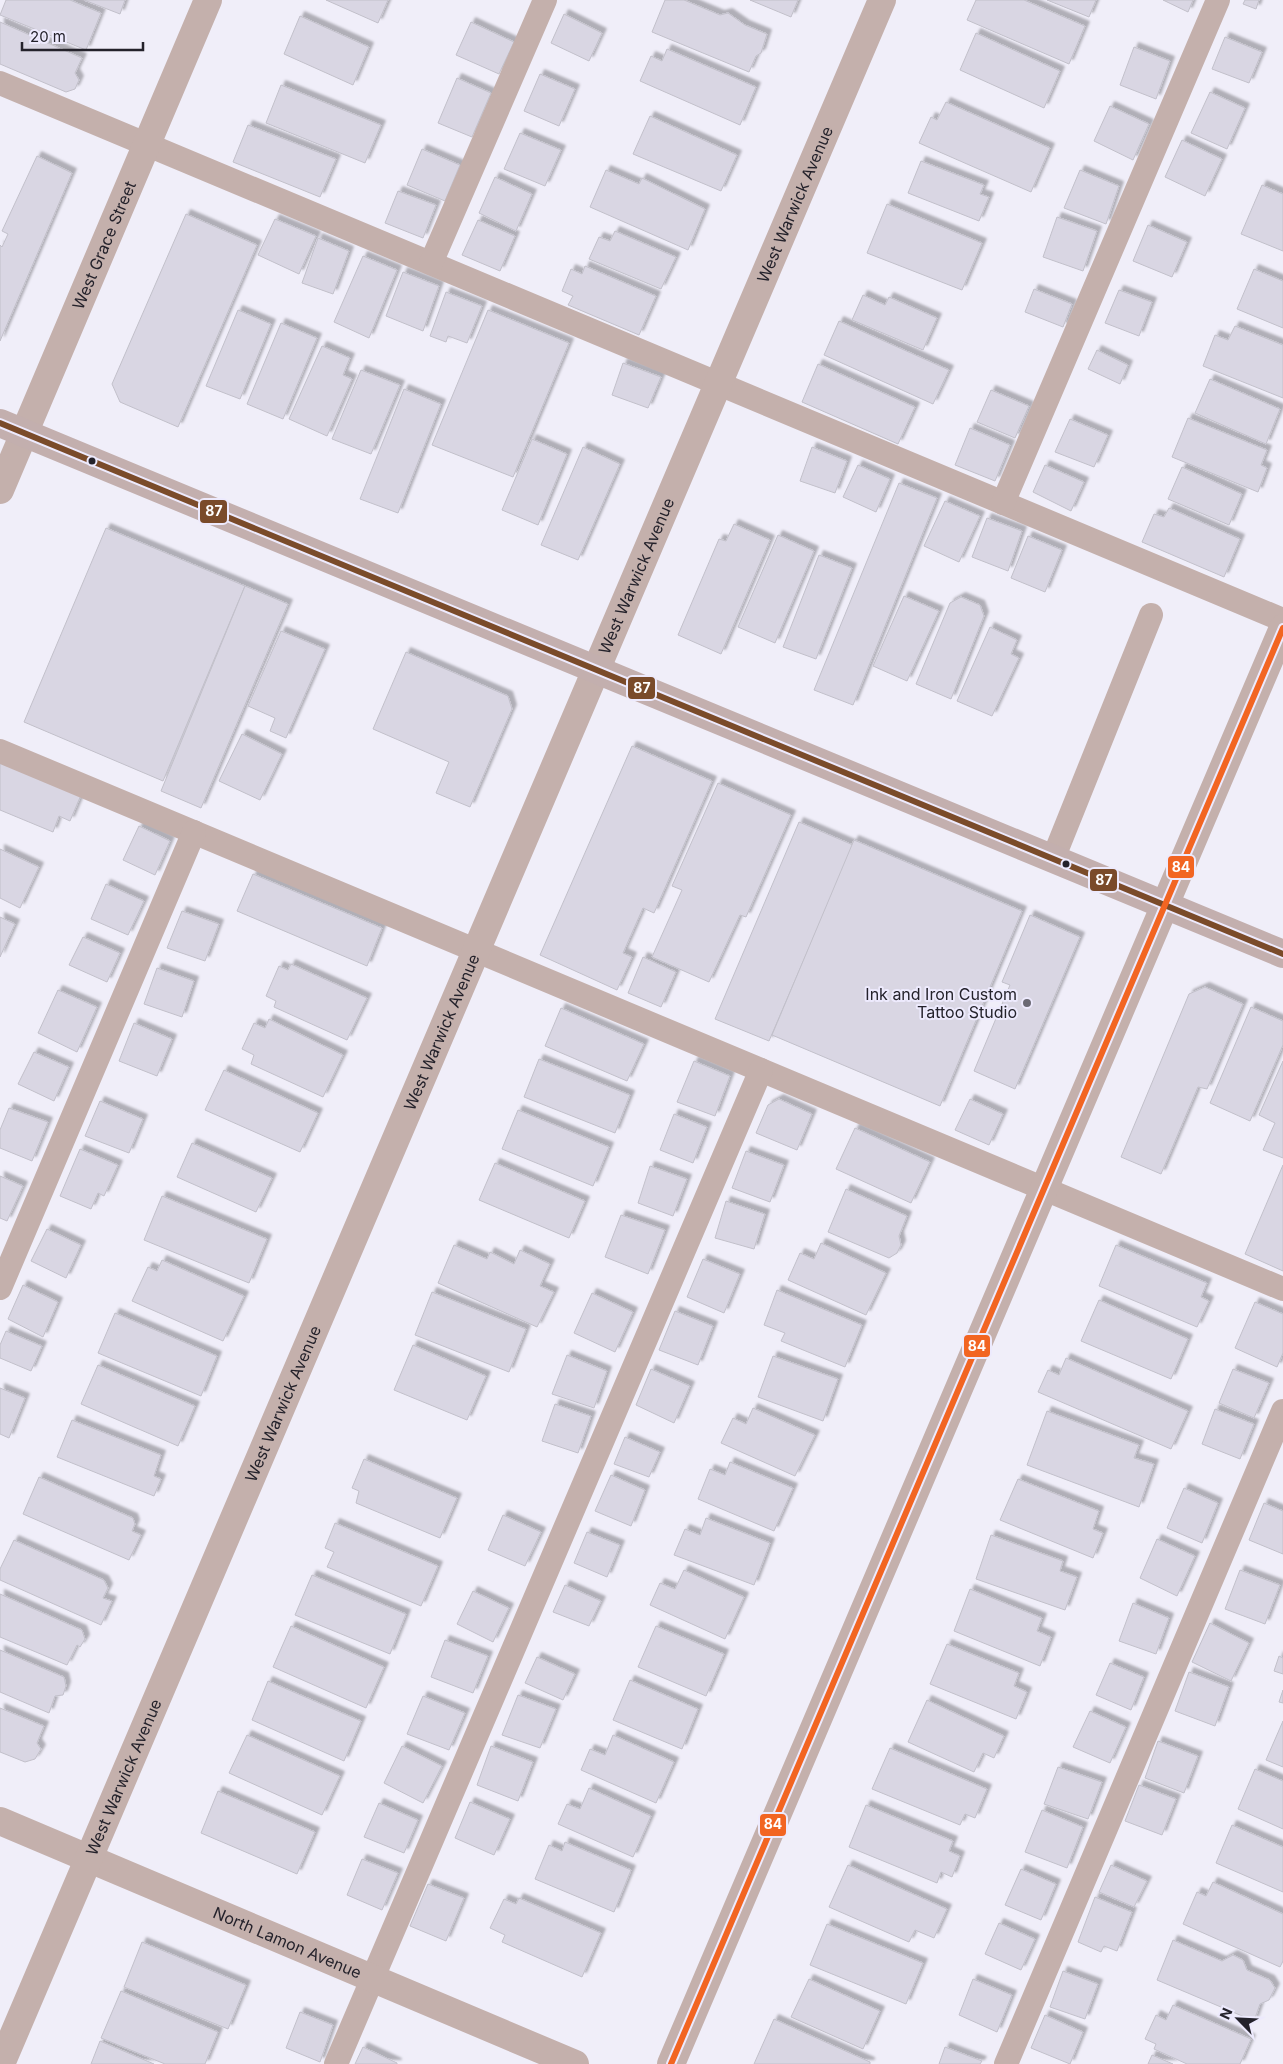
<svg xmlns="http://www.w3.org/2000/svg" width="1283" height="2064" viewBox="0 0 1283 2064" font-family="Inter,sans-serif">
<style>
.building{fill:#d9d6e3;stroke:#c2c0ca;filter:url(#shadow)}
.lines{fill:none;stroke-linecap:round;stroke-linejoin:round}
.lane{stroke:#c4b0ac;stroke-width:24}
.street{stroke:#c4b0ac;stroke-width:28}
.primary{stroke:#c3afae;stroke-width:28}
.bus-1-casing{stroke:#edeafd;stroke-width:10}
.bus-2-casing{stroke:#edeafd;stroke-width:10}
.bus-1{stroke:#7a4b2a;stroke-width:6}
.bus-2{stroke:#f26522;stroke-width:6}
.bus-dot{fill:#24222b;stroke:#edeafd;stroke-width:2}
.poi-dot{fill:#6b6973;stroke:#edeafd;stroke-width:2}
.labels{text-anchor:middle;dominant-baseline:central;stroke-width:4;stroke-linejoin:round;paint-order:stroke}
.street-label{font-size:16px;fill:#24222b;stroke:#edeafd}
.poi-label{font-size:16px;fill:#24222b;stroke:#edeafd;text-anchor:end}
.line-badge{stroke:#edeafd;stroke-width:2}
.badge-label{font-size:14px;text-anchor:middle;font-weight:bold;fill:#fff}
</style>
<defs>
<filter id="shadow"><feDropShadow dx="4.5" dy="-4.5" stdDeviation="1" flood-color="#0004"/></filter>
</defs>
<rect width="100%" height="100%" fill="#f0eef9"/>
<g class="building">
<path d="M6 0H70L101 13 86 50 0 15Z"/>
<path d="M84 0H125L120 14Z"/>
<path d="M326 0H388L378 23Z"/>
<path d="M665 0H684L720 15 728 13 745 25 767 34 761 53 756 56 749 72 652 32Z"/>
<path d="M750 0H798L791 17Z"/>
<path d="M976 0H1024L1085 26 1069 64 967 20Z"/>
<path d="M1047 0H1096L1089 17Z"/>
<path d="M1163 0H1193L1188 12Z"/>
<path d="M1245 0H1259L1256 9 1243 4Z"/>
<path d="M564 14 602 33 589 61 551 43Z"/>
<path d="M300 16 369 47 353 85 284 54Z"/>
<path d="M0 22 82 58 75 73 79 80 75 89 66 92 0 64Z"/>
<path d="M471 22 514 42 499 74 456 55Z"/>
<path d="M976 33 1060 71 1044 108 960 70Z"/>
<path d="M1225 37 1262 52 1249 83 1212 69Z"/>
<path d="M1134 47 1170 61 1156 99 1120 85Z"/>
<path d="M667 49 756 87 740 125 640 81 651 56 662 61Z"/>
<path d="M540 74 575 89 559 126 524 111Z"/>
<path d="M457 78 491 93 472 137 438 123Z"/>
<path d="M281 85 381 125 365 163 266 123Z"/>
<path d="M1210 92 1245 108 1227 149 1191 133Z"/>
<path d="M946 102 1050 148 1031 192 919 143 931 117 937 120Z"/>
<path d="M1110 106 1149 124 1133 160 1094 141Z"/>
<path d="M650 116 737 155 721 191 633 154Z"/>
<path d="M248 125 336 159 320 197 233 162Z"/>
<path d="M520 133 561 150 545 186 504 169Z"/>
<path d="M1182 140 1222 159 1205 196 1165 177Z"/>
<path d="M422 149 460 165 445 201 407 185Z"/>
<path d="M37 156 72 173 0 341V245L2 247 8 234 2 231Z"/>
<path d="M921 161 984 185 980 194 989 197 979 221 908 193Z"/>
<path d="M606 170 639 184 642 178 705 209 688 250 590 207Z"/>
<path d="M1080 170 1119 186 1106 224 1064 208Z"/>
<path d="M495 177 532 194 516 231 479 213Z"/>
<path d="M1262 185 1283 194V251L1241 234Z"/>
<path d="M398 191 436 205 423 238 385 223Z"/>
<path d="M887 204 982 243 962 290 867 253Z"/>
<path d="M186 214 257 245 178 427 120 402 112 384Z"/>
<path d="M1057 217 1097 231 1083 271 1043 257Z"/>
<path d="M275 219 316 236 299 274 258 255Z"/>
<path d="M478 220 515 236 500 271 462 255Z"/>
<path d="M1148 225 1187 242 1172 277 1133 261Z"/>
<path d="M615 231 676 257 661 289 589 259 599 237 610 241Z"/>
<path d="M318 238 349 251 333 294 302 283Z"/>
<path d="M363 256 397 270 369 338 334 322Z"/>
<path d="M585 266 656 296 639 335 568 305 573 296 562 291 571 269 582 274Z"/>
<path d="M1254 269 1283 281V328L1237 309Z"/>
<path d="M403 272 439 286 423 331 386 316Z"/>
<path d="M1034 289 1072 304 1063 327 1025 312Z"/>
<path d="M1119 290 1152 302 1139 336 1105 323Z"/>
<path d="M446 292 482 306 467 343 448 336 446 342 430 336Z"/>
<path d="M863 295 885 305 889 297 937 318 923 350 852 320Z"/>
<path d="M238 310 271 324 240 399 206 386Z"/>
<path d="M488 310 569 343 513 477 432 445Z"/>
<path d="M839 321 949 370 933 404 824 355Z"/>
<path d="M281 323 317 338 283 419 247 404Z"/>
<path d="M1235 326 1283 345V398L1203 366 1215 335 1228 340Z"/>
<path d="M322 346 350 358 343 375 352 379 327 436 289 419Z"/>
<path d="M1097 350 1128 365 1120 384 1088 369Z"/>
<path d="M623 363 661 377 648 408 612 395Z"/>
<path d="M818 364 915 407 898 444 802 402Z"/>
<path d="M361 370 400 385 371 454 332 439Z"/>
<path d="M1210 379 1280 409 1266 444 1195 413Z"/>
<path d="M404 389 441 404 398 513 360 499Z"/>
<path d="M991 390 1029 406 1015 438 977 422Z"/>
<path d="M1188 418 1267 450 1261 465 1267 468 1258 492 1172 457Z"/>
<path d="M1070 419 1108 435 1094 467 1055 452Z"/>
<path d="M970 428 1010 445 995 481 955 465Z"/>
<path d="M532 439 567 454 538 525 502 510Z"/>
<path d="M583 447 620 464 578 560 541 545Z"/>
<path d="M812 447 847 461 835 493 800 481Z"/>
<path d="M858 465 890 479 876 512 843 497Z"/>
<path d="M1045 465 1084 482 1071 511 1033 492Z"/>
<path d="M1182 467 1242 494 1229 525 1168 499Z"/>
<path d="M899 483 937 498 853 705 814 690Z"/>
<path d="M945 501 980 516 959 562 924 546Z"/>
<path d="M1169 508 1240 539 1224 577 1142 542 1154 514 1164 517Z"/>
<path d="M987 518 1022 531 1008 571 972 557Z"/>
<path d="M734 524 770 540 721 654 678 635 719 539 726 541Z"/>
<path d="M106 528 245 586 163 781 24 722Z"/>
<path d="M778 535 814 551 775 643 738 627Z"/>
<path d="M1028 536 1062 550 1045 592 1011 578Z"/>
<path d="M819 555 852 568 816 659 783 647Z"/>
<path d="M245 586 288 604 201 808 161 791Z"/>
<path d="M904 596 939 611 907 681 873 666Z"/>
<path d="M961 597 980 605 984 616 951 699 916 684 950 603Z"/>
<path d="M990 627 1017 640 1011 654 1019 658 992 716 957 701Z"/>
<path d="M281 631 325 649 286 738 270 731 275 718 248 706Z"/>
<path d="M406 652 508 696 512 709 470 807 436 793 449 762 373 729Z"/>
<path d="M242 734 282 754 260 800 219 781Z"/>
<path d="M632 746 712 781 654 913 643 908 623 953 632 957 617 990 540 955Z"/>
<path d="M0 763 81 795 70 821 59 816 53 832 0 810Z"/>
<path d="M718 783 791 815 746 917 740 915 709 982 652 957 682 890 672 886Z"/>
<path d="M799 822 853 845 769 1041 715 1019Z"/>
<path d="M139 826 170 841 155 875 123 860Z"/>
<path d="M854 840 1022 911 940 1106 772 1035Z"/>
<path d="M0 849 39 867 20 908 0 898Z"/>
<path d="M253 874 382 928 367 966 237 911Z"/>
<path d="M106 884 144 901 128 935 91 919Z"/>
<path d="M182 911 219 924 205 961 167 948Z"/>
<path d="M1030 915 1080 937 1015 1089 974 1071 1010 985 1002 982Z"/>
<path d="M0 917 15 924 0 957Z"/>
<path d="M83 937 120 953 107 982 69 965Z"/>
<path d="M643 957 676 972 661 1007 628 993Z"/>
<path d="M291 964 367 998 347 1040 274 1007 276 1001 266 996 279 966 288 970Z"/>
<path d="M157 968 194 981 182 1017 144 1004Z"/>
<path d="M1205 987 1243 1004 1207 1089 1198 1087 1161 1174 1121 1157 1189 994Z"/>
<path d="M58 990 97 1007 77 1052 38 1033Z"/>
<path d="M1251 1007 1283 1021V1045L1250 1121 1210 1103Z"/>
<path d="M561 1008 644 1044 627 1081 545 1046Z"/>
<path d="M269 1019 343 1055 323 1097 251 1064 254 1055 242 1049 254 1023 265 1028Z"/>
<path d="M134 1023 172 1039 157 1076 119 1061Z"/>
<path d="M34 1052 69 1067 54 1101 18 1084Z"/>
<path d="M539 1059 630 1095 615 1133 524 1097Z"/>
<path d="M694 1061 730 1076 715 1116 677 1102Z"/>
<path d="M1283 1061V1158L1263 1150 1275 1123 1259 1115Z"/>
<path d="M224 1070 318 1113 300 1152 205 1110Z"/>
<path d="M779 1099 812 1114 797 1150 756 1133 768 1105Z"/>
<path d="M970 1099 1003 1114 989 1145 955 1130Z"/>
<path d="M100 1101 143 1119 129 1153 85 1136Z"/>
<path d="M9 1108 48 1122 32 1161 0 1148V1130Z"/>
<path d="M518 1110 609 1147 593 1186 502 1149Z"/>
<path d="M674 1114 707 1127 693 1163 660 1150Z"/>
<path d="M855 1128 930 1162 911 1203 836 1169Z"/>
<path d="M192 1143 272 1178 256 1212 177 1177Z"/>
<path d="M80 1149 118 1165 104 1196 98 1193 91 1209 60 1196Z"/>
<path d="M746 1151 784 1165 770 1202 732 1188Z"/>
<path d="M495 1163 585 1201 569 1238 479 1200Z"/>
<path d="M1283 1165V1271L1245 1254Z"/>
<path d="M650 1166 687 1179 673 1216 638 1203Z"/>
<path d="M0 1176 23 1186 7 1221 0 1218Z"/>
<path d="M846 1189 907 1216 899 1236 901 1245 897 1253 889 1258 828 1232Z"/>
<path d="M162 1196 267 1239 249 1283 144 1240Z"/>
<path d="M726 1201 765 1214 754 1249 715 1238Z"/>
<path d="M621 1215 665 1230 648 1274 605 1257Z"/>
<path d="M47 1229 81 1245 66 1278 31 1261Z"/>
<path d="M821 1243 886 1273 866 1315 788 1280 800 1253 814 1259Z"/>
<path d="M454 1245 487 1259 490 1252 514 1264 520 1250 550 1264 540 1286 554 1292 537 1327 438 1283Z"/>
<path d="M1116 1245 1207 1283 1201 1297 1209 1301 1197 1327 1099 1286Z"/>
<path d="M703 1259 740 1274 724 1313 687 1297Z"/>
<path d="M162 1260 244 1296 223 1341 132 1301 148 1267 157 1271Z"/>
<path d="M23 1285 58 1302 43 1337 8 1319Z"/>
<path d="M777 1290 862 1325 845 1367 781 1341 785 1333 764 1325Z"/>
<path d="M432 1292 526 1329 509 1372 415 1335Z"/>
<path d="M592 1293 633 1312 615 1352 574 1333Z"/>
<path d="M1099 1300 1188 1339 1171 1379 1081 1341Z"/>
<path d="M1255 1302 1283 1314V1353L1277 1367 1235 1348Z"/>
<path d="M675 1311 713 1326 698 1365 659 1350Z"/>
<path d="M115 1313 217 1356 201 1396 98 1353Z"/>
<path d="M6 1331 42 1346 31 1371 0 1358V1345Z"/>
<path d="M413 1345 486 1376 467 1420 394 1390Z"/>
<path d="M567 1355 607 1371 594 1408 552 1394Z"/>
<path d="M773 1356 838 1379 823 1421 758 1397Z"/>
<path d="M1066 1358 1188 1411 1171 1449 1038 1392 1048 1370 1059 1375Z"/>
<path d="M98 1365 195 1406 178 1446 81 1404Z"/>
<path d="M651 1369 690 1386 674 1423 636 1405Z"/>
<path d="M1233 1369 1269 1383 1254 1418 1219 1403Z"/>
<path d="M0 1388 25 1398 9 1438 0 1434Z"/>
<path d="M555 1404 591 1416 578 1453 542 1441Z"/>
<path d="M753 1408 815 1435 795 1476 721 1443 733 1418 746 1424Z"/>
<path d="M1215 1409 1254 1424 1240 1459 1202 1444Z"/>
<path d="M1047 1411 1139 1445 1134 1458 1154 1464 1139 1507 1027 1465Z"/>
<path d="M72 1420 161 1455 154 1476 161 1479 154 1496 57 1457Z"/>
<path d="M625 1437 660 1452 649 1477 614 1464Z"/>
<path d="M364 1459 457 1498 440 1538 356 1503 359 1491 352 1488Z"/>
<path d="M730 1462 793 1488 774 1531 698 1499 710 1469 725 1475Z"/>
<path d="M611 1475 645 1490 631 1526 595 1511Z"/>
<path d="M39 1477 133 1518 135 1524 132 1531 141 1535 129 1560 23 1514Z"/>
<path d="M1018 1479 1099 1511 1093 1529 1103 1533 1093 1558 1000 1520Z"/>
<path d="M1184 1488 1218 1503 1202 1543 1167 1528Z"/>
<path d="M1264 1503 1283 1511V1554L1249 1540Z"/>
<path d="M503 1515 541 1532 525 1566 488 1550Z"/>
<path d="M706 1518 770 1543 754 1585 674 1555 685 1529 700 1535Z"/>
<path d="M335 1523 438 1566 421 1606 327 1567 334 1552 325 1548Z"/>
<path d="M587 1532 620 1545 607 1577 574 1563Z"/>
<path d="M991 1535 1063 1561 1060 1571 1077 1577 1065 1610 976 1579Z"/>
<path d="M1157 1539 1195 1556 1177 1596 1140 1578Z"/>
<path d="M14 1540 104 1580 108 1588 103 1598 112 1601 101 1625 0 1580V1569Z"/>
<path d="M684 1570 744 1597 725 1639 650 1605 660 1583 675 1589Z"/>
<path d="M1240 1570 1280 1585 1265 1624 1225 1609Z"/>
<path d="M312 1575 406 1614 390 1654 295 1615Z"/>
<path d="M565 1585 601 1601 589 1626 553 1612Z"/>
<path d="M970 1589 1042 1618 1037 1631 1051 1637 1040 1666 954 1631Z"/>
<path d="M473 1591 509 1608 493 1642 457 1624Z"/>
<path d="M0 1594 82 1630 85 1639 80 1647 77 1645 67 1665 0 1637Z"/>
<path d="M1133 1603 1169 1618 1156 1654 1119 1641Z"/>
<path d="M1210 1623 1249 1643 1231 1681 1192 1662Z"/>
<path d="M291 1626 384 1667 366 1708 273 1667Z"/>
<path d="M656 1626 724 1654 706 1696 638 1667Z"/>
<path d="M445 1640 488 1656 473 1693 431 1677Z"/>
<path d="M947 1644 1019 1673 1014 1686 1027 1692 1016 1719 930 1684Z"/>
<path d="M0 1650 64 1677 66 1686 63 1695 55 1696 49 1713 0 1692Z"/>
<path d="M1279 1656 1283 1658V1674L1274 1671Z"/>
<path d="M537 1657 575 1674 563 1700 525 1683Z"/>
<path d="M1110 1663 1144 1677 1131 1710 1096 1695Z"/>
<path d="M1189 1672 1229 1687 1215 1726 1175 1711Z"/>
<path d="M630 1680 698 1709 682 1749 613 1720Z"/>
<path d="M268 1681 361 1721 344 1761 252 1720Z"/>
<path d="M1283 1690V1703L1279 1702Z"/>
<path d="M518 1695 556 1709 540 1748 502 1735Z"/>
<path d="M423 1696 465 1713 449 1750 407 1734Z"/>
<path d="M927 1700 1004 1736 994 1758 983 1753 974 1772 908 1742Z"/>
<path d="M0 1708 44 1726 37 1743 41 1749 35 1759 25 1762 0 1752Z"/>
<path d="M1090 1711 1126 1727 1110 1763 1073 1747Z"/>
<path d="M1283 1721V1767L1266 1760Z"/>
<path d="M247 1735 340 1776 322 1815 229 1773Z"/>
<path d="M613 1735 674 1762 656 1803 581 1770 590 1749 605 1755Z"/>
<path d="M1158 1741 1198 1756 1184 1793 1145 1778Z"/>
<path d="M402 1746 442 1766 423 1803 384 1783Z"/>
<path d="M491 1746 533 1762 518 1801 477 1785Z"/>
<path d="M890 1748 987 1789 975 1818 965 1814 960 1825 872 1789Z"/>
<path d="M1058 1767 1102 1782 1088 1819 1044 1804Z"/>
<path d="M1255 1769 1283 1781V1829L1238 1809Z"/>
<path d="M1139 1785 1176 1799 1162 1835 1125 1821Z"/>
<path d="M589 1788 651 1816 633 1857 558 1824 567 1804 580 1809Z"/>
<path d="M218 1791 315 1832 297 1874 201 1833Z"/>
<path d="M470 1802 510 1819 494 1855 455 1838Z"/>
<path d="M379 1803 418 1820 404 1853 364 1837Z"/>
<path d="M866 1805 953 1841 949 1851 960 1856 952 1877 941 1872 937 1883 849 1847Z"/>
<path d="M1042 1810 1083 1827 1067 1868 1025 1852Z"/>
<path d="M1232 1825 1283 1847V1892L1216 1863Z"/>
<path d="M565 1842 631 1870 614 1912 535 1879 549 1845 562 1851Z"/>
<path d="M362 1859 398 1873 382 1910 347 1895Z"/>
<path d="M848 1865 947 1909 934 1938 915 1930 909 1942 829 1907Z"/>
<path d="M1111 1865 1147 1881 1134 1907 1099 1892Z"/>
<path d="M1021 1869 1056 1884 1041 1920 1005 1905Z"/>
<path d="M1213 1882 1283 1914V1961L1280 1967 1183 1924 1197 1892 1206 1896Z"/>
<path d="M428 1884 464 1898 446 1941 410 1926Z"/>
<path d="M1095 1897 1132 1912 1117 1951 1104 1946 1101 1952 1078 1942Z"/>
<path d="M519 1898 601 1933 582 1977 502 1942 505 1935 490 1928 504 1899 516 1904Z"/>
<path d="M999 1923 1035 1939 1021 1970 985 1954Z"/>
<path d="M827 1924 923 1963 906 2004 810 1965Z"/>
<path d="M1173 1940 1222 1961 1233 1955 1243 1960 1247 1970 1270 1980 1275 1988 1269 2000 1260 2004 1254 2021 1157 1980Z"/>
<path d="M142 1942 246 1985 228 2029 124 1987Z"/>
<path d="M1063 1971 1098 1984 1085 2019 1050 2007Z"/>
<path d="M809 1979 880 2011 863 2049 791 2017Z"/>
<path d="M973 1979 1012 1995 997 2032 959 2015Z"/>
<path d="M121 1991 218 2032 205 2064H165L101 2038Z"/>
<path d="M1173 2005 1251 2039 1240 2064H1187L1154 2049 1156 2044 1145 2039 1156 2015 1166 2020Z"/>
<path d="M300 2012 333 2025 320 2062 286 2048Z"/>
<path d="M1045 2015 1083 2032 1070 2064 1031 2048Z"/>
<path d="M774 2019 870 2062V2064H754Z"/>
<path d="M100 2041 154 2064H91Z"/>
<path d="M363 2047 397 2063V2064H355Z"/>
<path d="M945 2047 982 2061 980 2064H939Z"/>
<path d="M1152 2055 1173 2064H1148Z"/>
</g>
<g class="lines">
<g class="lane">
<path d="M0 83 1283 620"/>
<path d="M431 263 545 0"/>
<path d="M1003 503 1218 0"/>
<path d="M0 751 1283 1289"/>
<path d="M1053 859 1151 615"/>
<path d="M0 1288 194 832"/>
<path d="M336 2064 761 1070"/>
<path d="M1006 2064 1283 1411"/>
</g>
<g class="street">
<path id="s1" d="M0 490 208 0"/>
<path id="s2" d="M0 1821 575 2064"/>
<path id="s3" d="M1 2064 882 0"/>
<path d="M671 2064 1283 628"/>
</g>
<path class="primary" d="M0 423 1283 954"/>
<g class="bus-1-casing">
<path id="bus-1" d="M0 423 1283 954"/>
</g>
<g class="bus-2-casing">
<path id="bus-2" d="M671 2064 1283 628"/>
</g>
<use href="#bus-1" class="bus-1"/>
<use href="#bus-2" class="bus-2"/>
</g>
<g class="bus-dot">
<circle cx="92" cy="461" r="4.5"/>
<circle cx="1066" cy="864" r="4.5"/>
</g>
<circle class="poi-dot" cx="1027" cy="1003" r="5"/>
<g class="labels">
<g class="street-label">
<text stroke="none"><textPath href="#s3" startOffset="2022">West Warwick Avenue</textPath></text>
<text stroke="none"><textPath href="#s1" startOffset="266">West Grace Street</textPath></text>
<text stroke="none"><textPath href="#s3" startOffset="1618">West Warwick Avenue</textPath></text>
<text stroke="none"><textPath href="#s3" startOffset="1122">West Warwick Avenue</textPath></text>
<text stroke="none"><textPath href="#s3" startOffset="718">West Warwick Avenue</textPath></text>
<text stroke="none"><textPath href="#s3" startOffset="312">West Warwick Avenue</textPath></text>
<text stroke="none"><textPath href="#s2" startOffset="312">North Lamon Avenue</textPath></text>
</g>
<g class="poi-label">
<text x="1017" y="994">Ink and Iron Custom<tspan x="1017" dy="18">Tattoo Studio</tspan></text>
</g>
</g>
<g class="line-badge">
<rect x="199" y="499" width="29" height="25" rx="5" fill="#7a4b2a"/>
<rect x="627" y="676" width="29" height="24" rx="5" fill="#7a4b2a"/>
<rect x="1167" y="855" width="28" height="24" rx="5" fill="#f26522"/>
<rect x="1089" y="868" width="29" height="24" rx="5" fill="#7a4b2a"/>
<rect x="963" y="1334" width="28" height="24" rx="5" fill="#f26522"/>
<rect x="759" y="1813" width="28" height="24" rx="5" fill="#f26522"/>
</g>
<g class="badge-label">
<text x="214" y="516">87</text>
<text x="642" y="693">87</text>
<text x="1181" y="872">84</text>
<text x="1104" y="885">87</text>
<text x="977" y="1351">84</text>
<text x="773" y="1829">84</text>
</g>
<g transform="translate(1238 2019) rotate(294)" stroke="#edeafd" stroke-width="4" paint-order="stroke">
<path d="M0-4L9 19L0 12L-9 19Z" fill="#24222b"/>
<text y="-8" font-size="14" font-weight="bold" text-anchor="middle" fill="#24222b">N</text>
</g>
<path d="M22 42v8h121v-8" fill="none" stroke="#24222b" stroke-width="2.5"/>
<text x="30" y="42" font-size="15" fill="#24222b" stroke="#edeafd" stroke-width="4" paint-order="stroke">20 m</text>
</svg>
